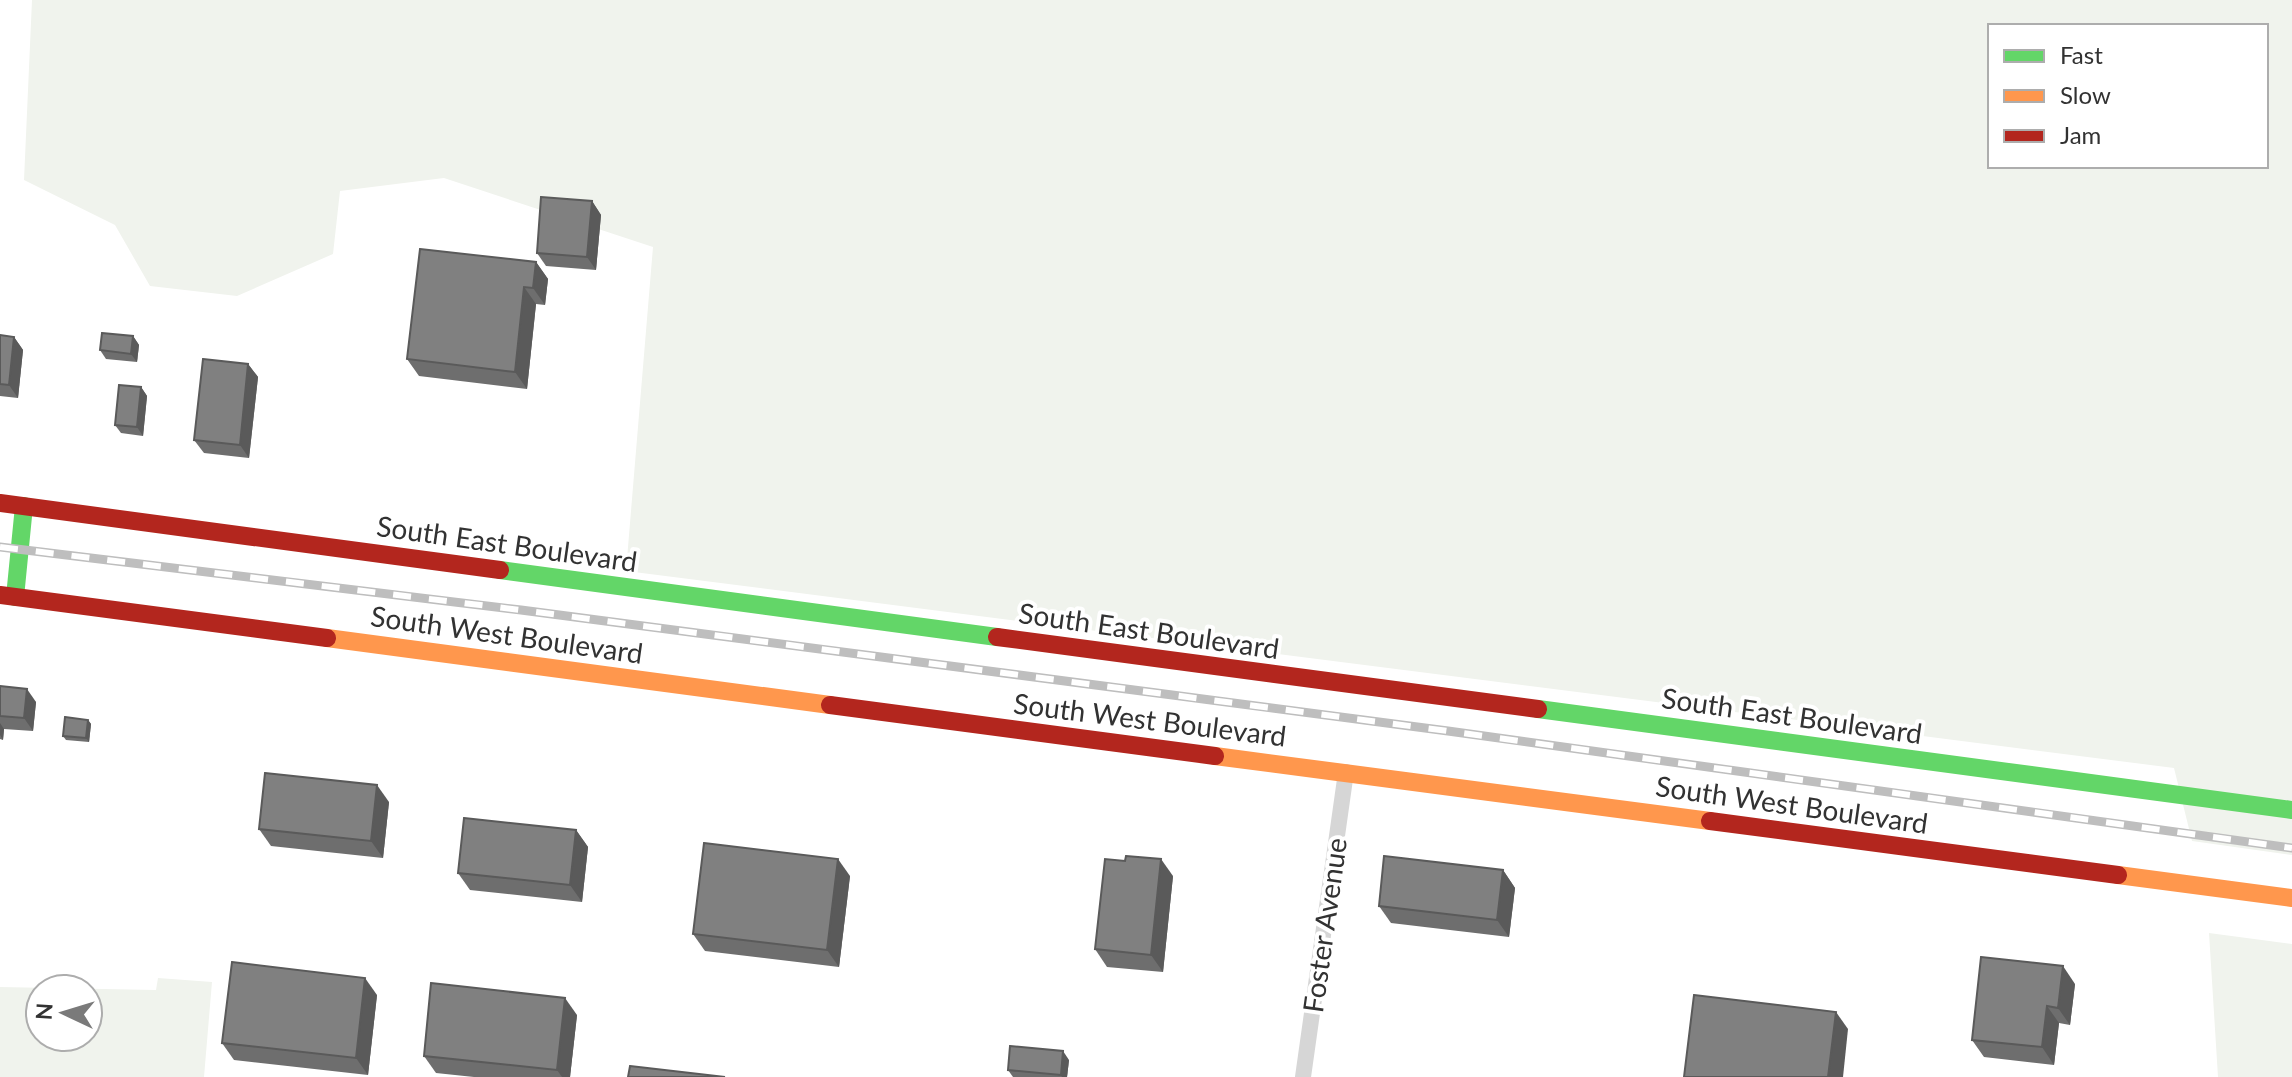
<svg xmlns="http://www.w3.org/2000/svg" width="2292" height="1077" viewBox="0 0 2292 1077" font-family="Lato,sans-serif">
<style>
.green{fill:#f0f3ed;fill-rule:evenodd}
.lines{fill:none;stroke-linecap:round;stroke-linejoin:round}
.street{stroke:#d6d6d6;stroke-width:16}
.fast{stroke:#63d668;stroke-width:18}
.slow{stroke:#ff974d;stroke-width:18}
.jam{stroke:#b3261e;stroke-width:18}
.rail-casing{stroke:#bebebe;stroke-width:9}
.rail{stroke:#fff;stroke-width:6;stroke-dasharray:18;stroke-linecap:butt}
.wall{fill:#6e6e6e}
.shaded-wall{fill:#5a5a5a}
.building{fill:#808080;stroke:#5a5a5a;stroke-width:2}
.labels{text-anchor:middle;dominant-baseline:central;stroke-width:8;stroke-linejoin:round;paint-order:stroke}
.street-label{font-size:28px;fill:#323232;stroke:#fff}
</style>
<rect width="100%" height="100%" fill="#fff"/>
<g class="green">
<path d="M32 0H2292V855L2192 841 2174 768 626 571 653 247 444 178 340 191 333 254 237 296 150 286 115 225 24 180ZM1990 26H2266V166H1990Z"/>
<path d="M2209 933 2292 944V1077H2218Z"/>
<path d="M158 978 212 982 204 1077H0V987L156 990ZM40 989H88V1037H40Z"/>
</g>
<g class="lines">
<path class="street" d="M1303 1077 1346 772"/>
<g class="fast">
<path d="M500 570 997 637"/>
<path d="M15 597 24 506"/>
<path d="M1538 709 2292 810"/>
</g>
<g class="slow">
<path d="M327 638 830 705"/>
<path d="M1215 756 1710 821"/>
<path d="M2118 875 2292 898"/>
</g>
<g class="jam">
<path d="M0 503 500 570"/>
<path d="M0 595 327 638"/>
<path d="M997 637 1538 709"/>
<path d="M830 705 1215 756"/>
<path d="M1710 821 2118 875"/>
</g>
<g class="rail-casing">
<path id="rail" d="M0 547 521 610 1448 731 2292 848"/>
</g>
<use href="#rail" class="rail"/>
</g>
<g class="wall">
<path d="M592 201 601 215 596 270 546 266 537 253Z"/>
<path d="M536 262 548 279 545 305 536 304 527 389 419 376 407 359Z"/>
<path d="M0 335 14 337 23 350 18 398 0 396Z"/>
<path d="M133 336 139 345 137 362 106 359 100 350Z"/>
<path d="M248 364 258 377 249 458 204 453 194 440Z"/>
<path d="M141 387 147 396 143 436 121 433 115 425Z"/>
<path d="M0 686 36 702 33 731 4 729 3 740 0 739Z"/>
<path d="M88 720 91 724 89 742 66 740 63 736Z"/>
<path d="M389 802 383 858 271 846 259 829Z"/>
<path d="M576 830 588 847 582 902 470 890 458 873Z"/>
<path d="M1503 870 1515 888 1509 937 1391 923 1379 906Z"/>
<path d="M850 876 839 967 705 951 693 934Z"/>
<path d="M1173 876 1163 972 1107 967 1095 949Z"/>
<path d="M2075 984 2070 1025 2059 1023 2054 1065 1984 1057 1972 1040Z"/>
<path d="M377 995 368 1075 234 1060 222 1043Z"/>
<path d="M577 1015 570 1077H474L436 1073 424 1056Z"/>
<path d="M1069 1060 1067 1077H1013L1008 1070Z"/>
</g>
<g class="shaded-wall">
<path d="M592 201 601 215 596 270 587 257Z"/>
<path d="M536 262 548 279 545 305 533 288Z"/>
<path d="M524 287 536 304 527 389 515 372Z"/>
<path d="M133 336 139 345 137 362 131 354Z"/>
<path d="M14 337 23 350 18 398 9 385Z"/>
<path d="M248 364 258 377 249 458 240 445Z"/>
<path d="M141 387 147 396 143 436 137 427Z"/>
<path d="M27 689 36 702 33 731 24 718Z"/>
<path d="M88 720 91 724 89 742 86 738Z"/>
<path d="M0 723 4 729 3 740 0 735Z"/>
<path d="M377 785 389 802 383 858 371 841Z"/>
<path d="M576 830 588 847 582 902 570 885Z"/>
<path d="M838 859 850 876 839 967 827 950Z"/>
<path d="M1161 859 1173 876 1163 972 1151 955Z"/>
<path d="M1503 870 1515 888 1509 937 1497 920Z"/>
<path d="M2063 966 2075 984 2070 1025 2058 1008Z"/>
<path d="M365 978 377 995 368 1075 356 1058Z"/>
<path d="M565 998 577 1015 570 1077H562L557 1070Z"/>
<path d="M2047 1006 2059 1023 2054 1065 2042 1047Z"/>
<path d="M1836 1012 1848 1029 1843 1077H1828Z"/>
<path d="M1063 1051 1069 1060 1067 1077H1062L1061 1075Z"/>
</g>
<g class="building">
<path d="M541 197 592 201 587 257 537 253Z"/>
<path d="M420 249 536 262 533 288 524 287 515 372 407 359Z"/>
<path d="M102 333 133 336 131 354 100 350Z"/>
<path d="M0 335 14 337 9 385 0 384Z"/>
<path d="M203 359 248 364 240 445 194 440Z"/>
<path d="M119 385 141 387 137 427 115 425Z"/>
<path d="M0 686 27 689 24 718 0 716Z"/>
<path d="M65 717 88 720 86 738 63 736Z"/>
<path d="M265 773 377 785 371 841 259 829Z"/>
<path d="M464 818 576 830 570 885 458 873Z"/>
<path d="M704 843 838 859 827 950 693 934Z"/>
<path d="M1126 856 1161 859 1151 955 1095 949 1105 859 1125 861Z"/>
<path d="M1384 856 1503 870 1497 920 1379 906Z"/>
<path d="M1981 957 2063 966 2058 1008 2047 1006 2042 1047 1972 1040Z"/>
<path d="M232 962 365 978 356 1058 222 1043Z"/>
<path d="M431 983 565 998 557 1070 424 1056Z"/>
<path d="M1694 995 1836 1012 1828 1077H1684Z"/>
<path d="M1010 1046 1063 1051 1061 1075 1008 1070Z"/>
<path d="M630 1066 725 1077H628Z"/>
</g>
<g class="labels">
<g class="street-label">
<text transform="translate(507 543) rotate(8)">South East Boulevard</text>
<text transform="translate(1149 630) rotate(8)">South East Boulevard</text>
<text transform="translate(507 634) rotate(8)">South West Boulevard</text>
<text transform="translate(1792 715) rotate(8)">South East Boulevard</text>
<text transform="translate(1150 719) rotate(7)">South West Boulevard</text>
<text transform="translate(1792 804) rotate(8)">South West Boulevard</text>
<text transform="translate(1324 925) rotate(-82)">Foster Avenue</text>
</g>
</g>
<rect x="1988" y="24" width="280" height="144" fill="#ffffff" stroke="#adadad" stroke-width="2"/>
<rect x="2004" y="50" width="40" height="12" fill="#63d668" stroke="#adadad" stroke-width="2"/>
<text x="2060" y="64" font-size="24" fill="#323232">Fast</text>
<rect x="2004" y="90" width="40" height="12" fill="#ff974d" stroke="#adadad" stroke-width="2"/>
<text x="2060" y="104" font-size="24" fill="#323232">Slow</text>
<rect x="2004" y="130" width="40" height="12" fill="#b3261e" stroke="#adadad" stroke-width="2"/>
<text x="2060" y="144" font-size="24" fill="#323232">Jam</text>
<g transform="translate(64 1013) rotate(274)"><circle r="38" fill="#ffffff" stroke="#adadad" stroke-width="2"/>
<path d="M0-6L14 30L0 20L-14 30Z" fill="#7a7a7a"/>
<text y="-12" font-size="22" font-weight="bold" text-anchor="middle" fill="#323232">N</text>
</g>
</svg>
